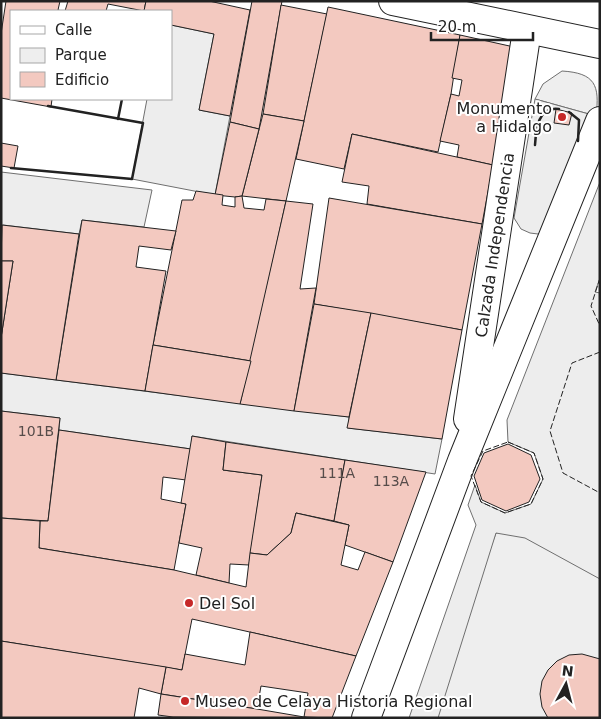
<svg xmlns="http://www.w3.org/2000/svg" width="601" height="719" viewBox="0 0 601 719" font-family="'DejaVu Sans',sans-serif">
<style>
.green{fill:#eee;stroke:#6f6f6f}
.parking{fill:#ededed;stroke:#6f6f6f}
.building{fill:#f3c9c0;stroke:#222}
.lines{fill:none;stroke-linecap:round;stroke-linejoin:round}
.minor-casing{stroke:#222;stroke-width:30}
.major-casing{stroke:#222;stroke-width:30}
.minor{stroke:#fff;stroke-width:28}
.major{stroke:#fff;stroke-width:28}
.fence{stroke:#222;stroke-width:1;stroke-dasharray:6 2.5;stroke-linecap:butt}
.wall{stroke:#222;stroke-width:2.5}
.poi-dot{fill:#c62828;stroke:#fff;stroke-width:2}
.labels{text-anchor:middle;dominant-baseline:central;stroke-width:4;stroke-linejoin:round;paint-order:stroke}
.number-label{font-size:14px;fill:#564c4a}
.poi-label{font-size:16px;fill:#222;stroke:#fff;text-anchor:start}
.street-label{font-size:16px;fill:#222;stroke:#fff}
</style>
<rect width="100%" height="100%" fill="#fff"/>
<g class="green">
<path d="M562 71C595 73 600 85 596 116L535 99 543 84Z"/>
<path d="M540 526 600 556V718H429L496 533Z"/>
</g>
<g class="parking">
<path d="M171 25 214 34 199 110 230 116 215 195 132 179 147 99H171Z"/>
<path d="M535 99 596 116 545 232 538 234 530 233 521 229 514 218Z"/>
<path d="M1 172 152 190 144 227 82 220 79 234 3 225 1 231Z"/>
<path d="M600 182V278L595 292 600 293V579L525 538 496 533 438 718H409L476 525 468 505 475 485 481 502 505 513 531 504 543 479 534 453 508 442 507 420Z"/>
<path d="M1 373 349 417 348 428 442 439 435 474 192 436 191 449 59 430 60 418 1 411Z"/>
</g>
<g class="building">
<path d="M6 1H60L58 10 62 11H11V99H52L51 107 1 98V34Z"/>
<path d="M68 1H146L144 11 108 4 106 11H65Z"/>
<path d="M146 1H209L250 10 230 116 199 110 214 34 171 25V11H144Z"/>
<path d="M252 1H282L259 129 230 122Z"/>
<path d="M281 5 327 14 304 121 263 114Z"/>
<path d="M328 7 460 35 451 94 438 152 352 134 344 169 296 159Z"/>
<path d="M460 35 514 47 493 165 457 157 459 145 440 141 451 94 459 96 462 80 452 78Z"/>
<path d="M556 109 572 113 569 125 554 123Z"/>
<path d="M263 114 304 121 286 201 242 196Z"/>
<path d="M230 122 259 129 242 196 235 197 215 195Z"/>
<path d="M352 134 493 165 482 224 367 204 369 186 342 182Z"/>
<path d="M1 143 18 146 14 168 1 166Z"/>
<path d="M196 191 223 195 222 205 235 207V197L242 196 244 208 264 210 266 199 286 201 251 361 153 345 182 200H193Z"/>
<path d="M329 198 482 224 462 330 314 304Z"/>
<path d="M286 201 313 204 300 289 316 288 294 411 240 404Z"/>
<path d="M82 220 176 231 171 250 139 246 136 267 166 271 145 391 56 380Z"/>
<path d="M2 225 79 234 56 380 1 373V338L13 261H1Z"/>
<path d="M1 261H13L1 338Z"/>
<path d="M314 304 371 313 349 417 294 411Z"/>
<path d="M371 313 462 330 442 439 347 428Z"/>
<path d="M153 345 251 361 240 404 145 391Z"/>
<path d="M1 411 60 418 48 521 1 518Z"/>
<path d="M59 430 191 449 186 480 163 477 161 499 186 504 174 570 39 548 40 521H48Z"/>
<path d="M192 436 226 442 223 470 262 475 249 565 230 564 229 583 196 575 202 548 179 543 186 504 181 503Z"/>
<path d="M226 442 345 460 334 521 296 513 291 533 267 555 250 553 262 475 223 470Z"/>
<path d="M508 444 531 455 540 479 529 502 506 511 482 500 474 476 484 453Z"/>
<path d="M345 460 426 472 393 562 345 545 349 525 334 521Z"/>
<path d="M296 513 349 525 341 565 358 570 365 552 393 562 356 656 192 619 182 670 1 641V518L40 521 39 548 174 570 246 587 250 553 267 555 291 533Z"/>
<path d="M250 632 356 656 332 718 304 717 308 693 261 686 257 709 161 694 166 667 182 670 185 654 245 665Z"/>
<path d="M1 641 166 667 161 694 139 688 134 718H1Z"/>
<path d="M582 654 600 659V718H548L542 707 540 694 542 681 548 670 557 661 569 655Z"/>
<path d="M161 694 257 709 310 718 173 717 158 715Z"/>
</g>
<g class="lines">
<g class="minor-casing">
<g id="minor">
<path id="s1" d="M468 419 527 30"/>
<path d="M366 718 462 461 600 121"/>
</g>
</g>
<g class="major-casing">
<path id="major" d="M393 1 600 44"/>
</g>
<use href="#minor" class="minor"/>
<use href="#major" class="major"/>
<g class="fence">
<path d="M600 278 591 306 600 326"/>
<path d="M600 352 572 363 550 431 563 473 600 493"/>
<path d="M508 442 534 453 543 479 531 504 505 513 481 502 471 476 483 451Z"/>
</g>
<g class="wall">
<path d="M569 112 579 120 578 141"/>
<path d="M118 119 122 99"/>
<path d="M535 145C536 129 538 106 559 109"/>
<path d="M11 168 132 179 143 123 48 106"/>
</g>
</g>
<g class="poi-dot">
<circle cx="562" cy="117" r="5"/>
<circle cx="189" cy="603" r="5"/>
<circle cx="185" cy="701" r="5"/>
</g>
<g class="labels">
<g class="number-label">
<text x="36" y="431">101B</text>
<text x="337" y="473">111A</text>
<text x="391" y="481">113A</text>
</g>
<g class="poi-label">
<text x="552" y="108" text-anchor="end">Monumento<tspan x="552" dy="18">a Hidalgo</tspan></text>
<text x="199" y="603">Del Sol</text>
<text x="195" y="701">Museo de Celaya Historia Regional</text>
</g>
<g class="street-label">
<text stroke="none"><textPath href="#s1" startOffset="176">Calzada Independencia</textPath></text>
</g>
</g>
<rect width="601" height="719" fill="none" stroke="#222222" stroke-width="5"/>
<rect x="10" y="10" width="162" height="90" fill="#ffffff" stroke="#a7a7a7"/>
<rect x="20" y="26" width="25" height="8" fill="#ffffff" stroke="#a7a7a7"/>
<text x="55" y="35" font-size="15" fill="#222222">Calle</text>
<rect x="20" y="48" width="25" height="15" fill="#eeeeee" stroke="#a7a7a7"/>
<text x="55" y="60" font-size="15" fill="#222222">Parque</text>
<rect x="20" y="72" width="25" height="15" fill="#f3c9c0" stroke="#a7a7a7"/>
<text x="55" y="85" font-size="15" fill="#222222">Edificio</text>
<g transform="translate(566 684) rotate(7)" stroke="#ffffff" stroke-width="4" paint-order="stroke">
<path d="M0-4L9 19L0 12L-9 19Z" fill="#222222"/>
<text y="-8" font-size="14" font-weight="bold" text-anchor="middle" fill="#222222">N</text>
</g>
<path d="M431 32v8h102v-8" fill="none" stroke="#222222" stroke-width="2.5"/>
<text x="438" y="32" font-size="15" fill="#222222" stroke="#ffffff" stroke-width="4" paint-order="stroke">20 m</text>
</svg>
